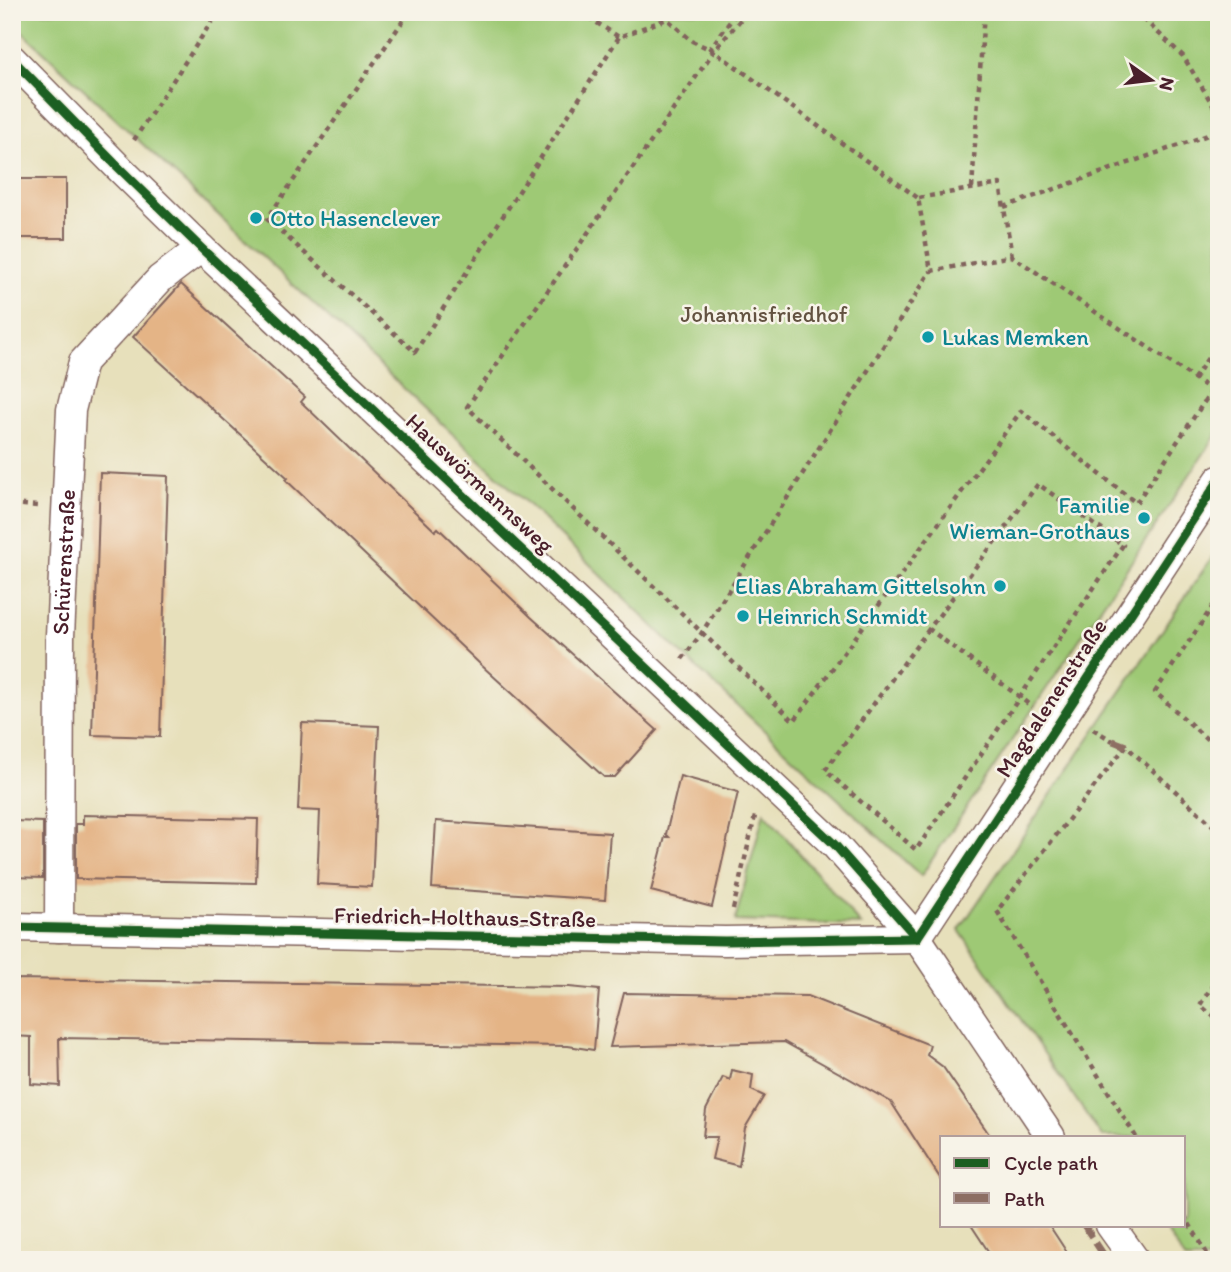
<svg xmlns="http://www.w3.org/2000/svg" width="1231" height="1272" viewBox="0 0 1231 1272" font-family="Itim,sans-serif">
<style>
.green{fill:#9ec975;stroke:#747450;stroke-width:2}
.building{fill:#e4b486}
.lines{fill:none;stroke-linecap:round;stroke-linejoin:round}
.minor-casing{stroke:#81635d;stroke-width:31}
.path{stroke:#81635d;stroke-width:4.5;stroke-dasharray:5 5;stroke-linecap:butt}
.minor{stroke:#fff;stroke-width:28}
.quiet{stroke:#8d6e63;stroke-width:7;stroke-dasharray:14 7;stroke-linecap:butt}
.cycleway-casing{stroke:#f7f3e8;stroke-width:13}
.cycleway{stroke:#1b5e20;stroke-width:9}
.culture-dot{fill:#0f9aa8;stroke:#f7f3e8;stroke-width:2.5}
.labels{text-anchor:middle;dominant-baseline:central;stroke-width:5;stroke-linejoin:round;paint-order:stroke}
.culture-label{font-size:23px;fill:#0d838f;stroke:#f7f3e8;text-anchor:start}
.park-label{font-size:23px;fill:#635241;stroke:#f7f3e8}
.street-label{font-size:23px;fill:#4a1f2b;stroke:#f7f3e8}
</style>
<rect width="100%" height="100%" fill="#f7f3e8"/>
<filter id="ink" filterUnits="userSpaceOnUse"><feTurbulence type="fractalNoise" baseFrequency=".0143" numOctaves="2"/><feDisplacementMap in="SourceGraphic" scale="14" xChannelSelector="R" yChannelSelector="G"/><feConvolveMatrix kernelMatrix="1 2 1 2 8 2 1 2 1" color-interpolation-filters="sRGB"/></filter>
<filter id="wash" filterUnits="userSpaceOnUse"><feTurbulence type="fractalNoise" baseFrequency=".00686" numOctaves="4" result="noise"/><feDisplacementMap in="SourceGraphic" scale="28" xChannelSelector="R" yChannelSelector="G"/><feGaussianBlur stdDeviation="1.57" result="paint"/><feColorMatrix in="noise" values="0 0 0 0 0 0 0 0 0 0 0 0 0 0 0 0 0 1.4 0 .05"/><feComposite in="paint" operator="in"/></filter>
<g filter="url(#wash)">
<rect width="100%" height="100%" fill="#e7e0bb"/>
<g class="green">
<path d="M12 12H1219V431L921 876 684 656 533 509 12 22Z"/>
<path d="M1219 547V1260H1186L1162 1225H1184V1137H1102L959 930Z"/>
<path d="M764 812 861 925 735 921Z"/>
</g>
<g id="blocks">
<g class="building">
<rect x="12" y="179" width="54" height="59"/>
<path d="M181 284 305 397 301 402 435 531 438 528 531 617 657 730 615 777H604L480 664 286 480 288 478 133 337Z"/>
<path d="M100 473 168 476 160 737 92 735Z"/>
<path d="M302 723 379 726 372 887 317 884 320 811 298 810Z"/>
<path d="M680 776 738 792 712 907 651 891 665 837H669L666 834Z"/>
<path d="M83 815 258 819 256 883 76 879V824H83Z"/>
<path d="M12 821 43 822V878L12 877Z"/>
<path d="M436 821 610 833 605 900 432 888Z"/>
<path d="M12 979 569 987 599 990 594 1050 568 1046 59 1038 60 1086 31 1084V1037L12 1036Z"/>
<path d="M624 993 807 996 930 1045 927 1055 943 1067 991 1137H942V1181L891 1102 784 1042 610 1047Z"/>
<path d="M732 1070 753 1075 751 1090 764 1096 745 1128 739 1166 712 1159 717 1137H703L706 1110 723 1077 730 1080Z"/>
<path d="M971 1225H1049L1072 1260H994Z"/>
</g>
</g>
</g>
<g filter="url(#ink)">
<use href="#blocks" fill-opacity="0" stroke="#81635d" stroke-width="2"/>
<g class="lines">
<g class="minor-casing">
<g id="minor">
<path d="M12 59 118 167 201 248 835 845 917 938 1051 1137"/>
<path d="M12 927 725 941 917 938"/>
<path id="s1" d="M59 928 60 636 71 410 83 362 160 279 201 248"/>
<path d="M917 938 1219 480"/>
<path d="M1110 1225 1135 1260"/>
</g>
</g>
<g class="path">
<path d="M409 12 267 219 415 352 619 37"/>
<path d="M580 12 619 37 667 19 672 12"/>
<path d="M667 12V19L692 41 714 51 918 198"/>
<path d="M747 12 714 51 467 407 794 721 1021 411 1136 503 1219 380"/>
<path d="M1136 12 1183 56 1219 115"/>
<path d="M709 50 737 12"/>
<path d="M134 140 218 12"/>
<path d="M972 188 984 12"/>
<path d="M1004 207 1219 131"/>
<path d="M1012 256 1000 184 918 198 931 271 1012 256 1219 395"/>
<path d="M1194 379 1219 341"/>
<path d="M12 504 37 506"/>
<path d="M1219 597 1155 692 1219 750"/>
<path d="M929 629 825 770 916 850 1123 545 1038 484 929 629 1021 698 1032 707"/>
<path d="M682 659 701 634 931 271"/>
<path d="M1093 729 1113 741"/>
<path d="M733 909 756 812"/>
<path d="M1219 975 1200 1005 1219 1021"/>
<path d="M1136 1137 997 911 1126 746 1219 831"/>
<path d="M1184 1215 1211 1260"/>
</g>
<use href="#minor" class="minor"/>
<g class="quiet">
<path d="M1113 741 1126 746"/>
<path d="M1084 1225 1107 1260"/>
</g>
<g class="cycleway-casing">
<g id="cycleway">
<path d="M12 59 118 167 201 248 835 845 917 938"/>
<path d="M12 927 725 941 917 938"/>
<path d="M917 938 1219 480"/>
</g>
</g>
<use href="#cycleway" class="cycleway"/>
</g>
</g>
<g class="culture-dot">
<circle cx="256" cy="218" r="7"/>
<circle cx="928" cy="337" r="7"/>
<circle cx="1144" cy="518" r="7"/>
<circle cx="1000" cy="586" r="7"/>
<circle cx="743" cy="616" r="7"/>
</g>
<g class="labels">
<g class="culture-label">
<text x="270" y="218">Otto Hasenclever</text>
<text x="942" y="337">Lukas Memken</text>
<text x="1130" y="505" text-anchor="end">Familie<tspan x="1130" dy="26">Wieman-Grothaus</tspan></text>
<text x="986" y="586" text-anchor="end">Elias Abraham Gittelsohn</text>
<text x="757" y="616">Heinrich Schmidt</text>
</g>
<g class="park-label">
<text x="764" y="314">Johannisfriedhof</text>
</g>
<g class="street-label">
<text transform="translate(480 483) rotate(43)">Hauswörmannsweg</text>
<text stroke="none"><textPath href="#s1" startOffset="366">Schürenstraße</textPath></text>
<text transform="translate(1051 698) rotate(-57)">Magdalenenstraße</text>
<text transform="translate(465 917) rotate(1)">Friedrich-Holthaus-Straße</text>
</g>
</g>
<rect width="1231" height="1272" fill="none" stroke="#f7f3e8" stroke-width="42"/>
<rect x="940" y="1136" width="245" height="91" fill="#f7f3e8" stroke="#b29e9c" stroke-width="2"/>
<rect x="954" y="1158" width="35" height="10" fill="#1b5e20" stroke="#b29e9c" stroke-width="2"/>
<text x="1004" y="1170" font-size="21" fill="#4a1f2b">Cycle path</text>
<rect x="954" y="1193" width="35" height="10" fill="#8d6e63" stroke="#b29e9c" stroke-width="2"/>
<text x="1004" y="1206" font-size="21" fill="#4a1f2b">Path</text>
<g transform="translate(1151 80) rotate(104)" stroke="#f7f3e8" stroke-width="5" paint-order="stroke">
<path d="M0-5L12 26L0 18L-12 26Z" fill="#4a1f2b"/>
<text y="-10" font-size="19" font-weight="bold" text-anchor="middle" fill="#4a1f2b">N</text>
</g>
</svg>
